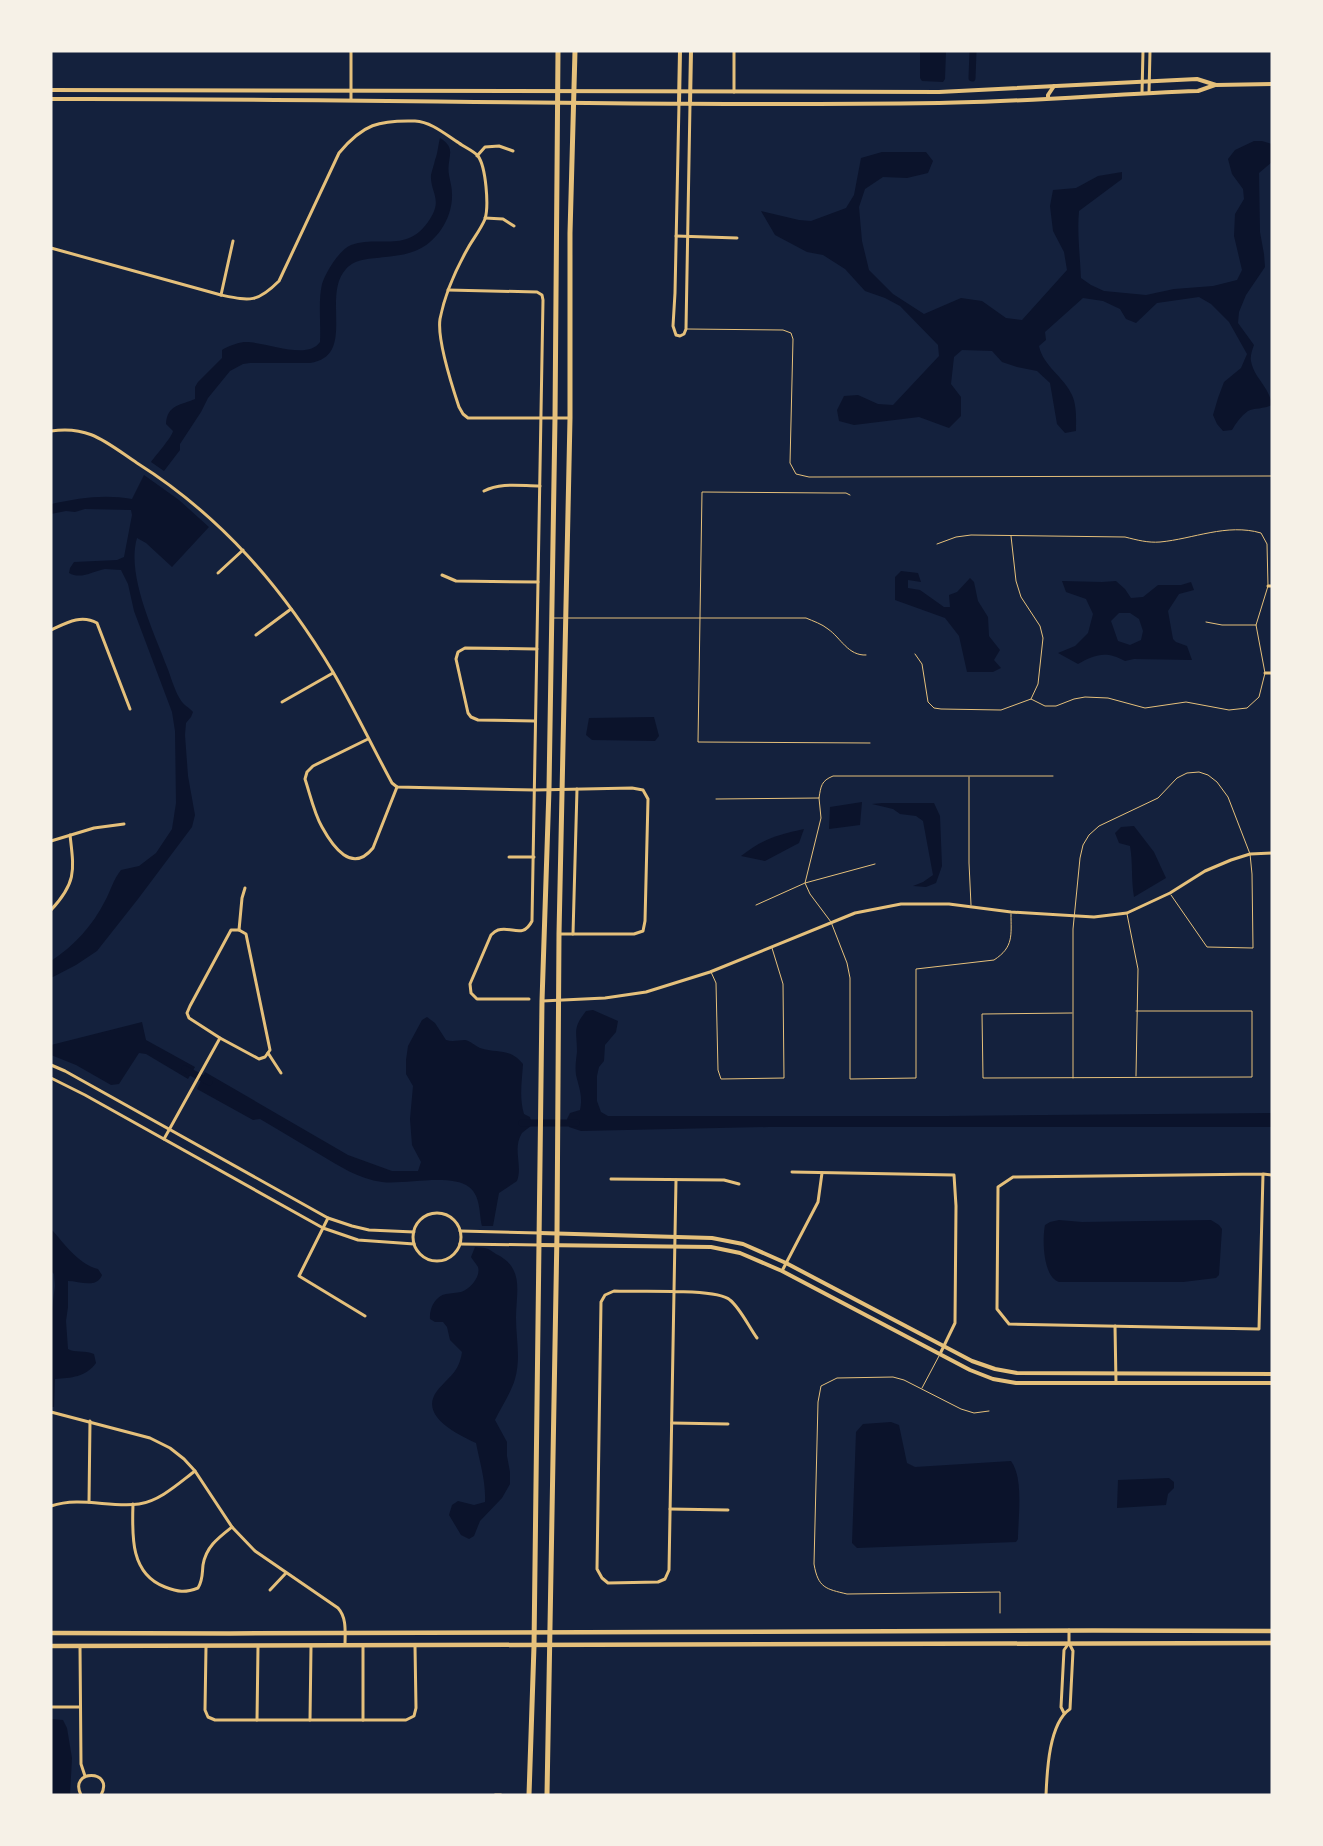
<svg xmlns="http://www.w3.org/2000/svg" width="1323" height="1846" viewBox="0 0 1323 1846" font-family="'Alegreya Sans',sans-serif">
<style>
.water{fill:#0b132b;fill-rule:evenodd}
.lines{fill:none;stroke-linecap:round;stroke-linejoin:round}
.canal{stroke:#0b132b;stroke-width:7}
.service{stroke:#e5c07b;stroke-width:1}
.minor{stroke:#e5c07b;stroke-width:3}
.tertiary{stroke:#e5c07b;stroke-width:4}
.secondary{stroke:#e5c07b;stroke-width:4.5}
.trunk{stroke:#e5c07b;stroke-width:5}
</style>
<rect width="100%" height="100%" fill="#14213d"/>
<g class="water">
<path d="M920 51H946L945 79 943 82 922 81 920 78Z"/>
<path d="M440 138C458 149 446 157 449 175 450 181 452 187 452 194 453 217 437 243 415 251 405 255 395 256 385 257 370 259 356 258 346 269 321 296 357 356 310 363H250L243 364 230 371 208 398 201 412 180 444V450L164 471 151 462C156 455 172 437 173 431L166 424C167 404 182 405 195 399V387L198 382 222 358V350C228 346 237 343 244 342 265 341 307 361 320 342 321 324 318 301 322 284 326 272 339 250 351 245 381 235 408 254 430 219 443 199 430 192 431 175 432 170 434 165 435 160 438 153 438 145 440 138Z"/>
<path d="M1254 141H1262L1272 144V162L1259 173 1260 232 1264 254 1265 267 1246 295 1239 312 1238 323 1254 345C1252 350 1250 357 1251 361 1254 378 1269 386 1272 405 1264 409 1254 408 1248 411 1241 416 1236 423 1232 430L1223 431 1217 424 1213 415 1218 398 1224 382 1241 368 1247 354 1229 322 1211 304 1199 297 1157 303 1136 323 1126 319 1120 309 1103 301 1083 298 1045 332 1046 340 1039 346C1043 366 1064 377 1072 395 1077 406 1076 419 1076 431L1065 433 1057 424 1050 383 1037 371 1017 367 1002 362 992 351 962 350 954 357 951 384 961 397V416L949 428 919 417 854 425 839 421 837 410 844 396 858 395 878 404 893 405 939 356 938 345 900 306 885 298 865 291 845 269 823 255 807 252 775 235 761 211 799 220 811 221 846 208 854 195 861 158 882 152H926L933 161 928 173 907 178 883 177 865 189 859 207 862 241 869 270 893 294 924 314 961 298 982 301 1006 318 1022 320 1067 270 1064 252 1053 231 1050 206 1053 190 1076 188 1098 176 1122 172V179L1079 211C1077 232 1080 256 1081 278L1091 285 1104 291 1146 295 1174 289 1213 286 1237 280 1242 270 1234 236 1235 214 1244 199 1243 189 1232 174 1228 159 1235 150Z"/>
<path d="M144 475 179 500 209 527 172 567 146 543 137 538C126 575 154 632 167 667 171 677 174 689 180 699 183 705 189 707 193 712L191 717 186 723 185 735 188 776 195 815 192 827 138 899 97 951 76 965 51 978V961C74 946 93 925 105 901 111 890 113 880 121 870L139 866 156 853 172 829 176 803 175 731 172 712 134 611 128 584 121 570C116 570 110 569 105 569 93 571 81 580 69 573L70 568 74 562 117 560 124 557 132 515 131 510 85 509 75 512 66 511 51 514V504C79 498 104 494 132 499Z"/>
<path d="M901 571 918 573 921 582 908 580V588L920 590 944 607H950L949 595 957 592 970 578 974 582 978 601 988 617 989 636 1000 650 994 660 1001 668 993 672H967L959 636 945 618 895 600V577Z"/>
<path d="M1062 581 1102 582 1116 581 1125 589 1131 598 1143 597 1158 585H1181L1191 582 1194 590 1179 594 1168 611 1173 639 1176 642 1187 646 1192 660 1134 659 1125 661C1106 651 1096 654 1078 664L1058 653 1075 646 1088 633 1093 614 1086 599 1066 592ZM1119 613H1130L1139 619 1143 631 1141 640 1130 645 1118 641 1111 621Z"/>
<path d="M654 717 659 736 655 741 592 740 586 735 589 718Z"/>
<path d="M862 802 860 825 829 829 830 807Z"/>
<path d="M882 803H934L940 816 942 866 936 883 926 887 913 886 923 882 933 875 923 821 916 816 900 814 893 809 872 804Z"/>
<path d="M1134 826 1154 852 1166 878 1134 897C1131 879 1133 863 1130 846L1119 843 1115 833 1121 827Z"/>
<path d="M804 829 799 843 765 861 741 856C763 839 777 835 804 829Z"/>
<path d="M593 1010 618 1021 616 1032 605 1045 604 1061 599 1067 597 1076V1101L601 1112 608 1116H946L1272 1113V1127H769L581 1131 569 1127 567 1119 570 1113 580 1110C583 1096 579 1088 576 1075 575 1067 576 1060 577 1052 577 1031 572 1029 586 1011Z"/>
<path d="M427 1017 435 1023 446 1040C453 1042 458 1040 465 1040 471 1041 475 1046 480 1048 498 1054 509 1047 523 1064 522 1081 519 1097 524 1114L530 1117 532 1125C529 1128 525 1130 522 1133 512 1149 523 1165 517 1181L499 1193 493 1226H482C479 1214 481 1196 469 1187 450 1173 404 1185 382 1182 359 1179 339 1166 319 1154 299 1142 280 1131 260 1119L253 1120 197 1089 205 1072 348 1155 392 1171H418L421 1162 412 1145 410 1119 413 1086 406 1074V1060L408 1046 422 1020Z"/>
<path d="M142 1022 146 1040 195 1067 188 1079 146 1054 139 1053 119 1084 111 1085 76 1065 51 1055V1045Z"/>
<path d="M1059 1220 1082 1222 1211 1220 1219 1225 1222 1229 1219 1275 1216 1278 1183 1282H1059C1043 1277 1042 1240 1045 1225L1050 1222Z"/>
<path d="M51 1229C65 1244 78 1264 98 1269L102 1275C97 1289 79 1281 68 1281V1307L66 1321 68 1349C75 1353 84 1350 94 1354L96 1363C86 1377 71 1378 55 1379L54 1407H51V1316L55 1286 54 1274 51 1271Z"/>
<path d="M475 1247C480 1248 486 1247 490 1250 492 1251 494 1253 496 1254 525 1268 516 1292 516 1318 516 1339 521 1358 515 1379 511 1393 501 1407 495 1420L507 1442V1456L510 1472V1484L502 1498 480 1521 474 1536 469 1539 461 1535 449 1515 452 1505 458 1501 474 1505 485 1502C486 1482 480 1463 476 1443 459 1435 418 1416 437 1391 449 1376 459 1373 462 1352L450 1340 447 1327 443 1322H435L430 1319C429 1309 435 1296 446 1294 451 1293 457 1293 461 1292 470 1289 481 1277 478 1267 476 1264 473 1260 471 1257Z"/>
<path d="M891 1422 899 1425 907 1463 915 1467 1011 1461C1024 1478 1018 1518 1018 1539L1016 1542 857 1548 852 1543 856 1432 863 1424Z"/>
<path d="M1169 1478 1174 1482V1488L1168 1494 1166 1505 1117 1508 1118 1480Z"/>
<path d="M51 1719 63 1720 67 1728 72 1758 70 1795H51Z"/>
</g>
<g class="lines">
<g class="canal">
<path d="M972 78 973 51"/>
<path d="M185 1069 209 1082"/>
<path d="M522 1123H576"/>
</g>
<g class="service">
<path d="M686 329 783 330 791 333 793 339 790 463 796 474 809 477 1272 476"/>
<path d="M850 495 846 493H832L702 492 698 742 870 743"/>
<path d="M1011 536 1016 581 1021 597 1040 626 1043 638 1038 684 1031 699"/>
<path d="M554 618H563"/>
<path d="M567 618H806C813 621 822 624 828 629 841 638 848 656 866 655"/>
<path d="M1206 622 1222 625H1256"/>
<path d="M915 654 922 664 928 702 934 708 941 709 1001 710 1031 699 1045 706H1056L1074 699 1085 697 1108 698 1145 708 1186 702 1229 710 1247 708 1259 697 1265 673 1256 625 1268 586 1267 544 1261 533C1227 523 1193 539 1160 542 1148 543 1137 540 1125 537L971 535 956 537 937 544"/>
<path d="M969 777V863L971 905"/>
<path d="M819 798 821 818 805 883 810 894 831 922 847 963 850 978V1079L916 1078V969L994 960C1014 947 1011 935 1011 914"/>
<path d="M716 799 819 798C821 786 821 781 833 776H1053"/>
<path d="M756 905 805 883 875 864"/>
<path d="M1127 914 1138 969 1136 1076"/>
<path d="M711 972 716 983 718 1070 721 1079 784 1078 783 984 772 948"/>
<path d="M1072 1013 982 1014 983 1078 1252 1077V1011H1136"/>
<path d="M1073 1078V929L1080 858 1083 845 1089 835 1099 826 1158 798 1177 778 1187 773 1199 772 1208 775 1217 782 1228 797 1250 854 1252 874 1253 948 1207 947 1171 895"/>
<path d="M922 1388 939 1356"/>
<path d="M989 1411 974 1413 961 1409 904 1380 893 1377 837 1378 821 1386 818 1402 814 1564C818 1588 826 1589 847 1594L1000 1592V1613"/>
</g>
<g class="minor">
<path d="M351 51V99"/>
<path d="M734 92V51"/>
<path d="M1142 93 1143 51"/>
<path d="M1149 93 1150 51"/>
<path d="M679 103 675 293 673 326 676 335 680 336 684 334 686 329 690 104"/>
<path d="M477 156 485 147 499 146 513 151"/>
<path d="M485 218 503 219 514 226"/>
<path d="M676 236 737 238"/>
<path d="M51 248 221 295C250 301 257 303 279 281L339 153C363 124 379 120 415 121 432 122 446 135 459 143 464 147 474 151 478 156 486 167 489 206 485 219 481 229 473 239 468 248 455 271 445 293 440 319 437 339 452 386 459 407L463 414 468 418H570"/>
<path d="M448 290 537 292 542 295 543 300 532 921C523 939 512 926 498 930 495 931 493 933 491 935L470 984 471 993 477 999H529"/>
<path d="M221 295 233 241"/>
<path d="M51 431C89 425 107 443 137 463 221 516 282 587 333 672 354 708 372 746 392 783L397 787 535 790 632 788 643 790 648 799 645 921 643 931 634 934H559"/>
<path d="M484 491C501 482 521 486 540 486"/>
<path d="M218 573 243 550"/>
<path d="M442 575 456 581 538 582"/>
<path d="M1268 586H1272"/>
<path d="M51 630C66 623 81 614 97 623L130 709"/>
<path d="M256 635 291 609"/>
<path d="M1265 673H1272"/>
<path d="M282 702 333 673"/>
<path d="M535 721 478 720 471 717 468 713 456 659 458 652 465 648 537 649"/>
<path d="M368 739 313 766 307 772 305 779C310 794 314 813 322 827 333 847 352 874 373 848L397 787"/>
<path d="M51 841 94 828 124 824"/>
<path d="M509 857H534"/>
<path d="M51 910C77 882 74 870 70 835"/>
<path d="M231 930H239L246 934 270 1050 265 1057 259 1059 220 1038 189 1018 187 1013 190 1006Z"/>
<path d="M239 930 242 898 245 888"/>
<path d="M573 934 577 789"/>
<path d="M542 1001 605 998 646 992 710 972 855 913 901 904H949L1011 912 1094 917 1127 913 1170 893 1205 871 1231 860 1250 854 1272 853"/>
<path d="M268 1053 281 1073"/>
<path d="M51 1065 65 1071 328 1218 352 1226 369 1230 414 1232"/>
<path d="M51 1078 85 1095 323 1228 358 1240 414 1244"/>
<path d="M164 1139 220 1038"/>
<path d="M792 1172 954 1175 956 1206 955 1323 940 1354"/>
<path d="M1263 1174 1259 1329 1009 1324 997 1309 998 1187 1013 1177 1263 1174 1272 1175"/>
<path d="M611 1179 724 1180 739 1184"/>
<path d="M676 1180 669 1570 665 1579 658 1582 608 1583 602 1578 597 1569 601 1302 605 1295 614 1291C636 1292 717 1288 730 1300 740 1308 749 1327 757 1338"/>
<circle cx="437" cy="1237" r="24"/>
<path d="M328 1218 299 1276 365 1316"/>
<path d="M460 1231 539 1233"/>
<path d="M460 1244 539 1245"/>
<path d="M782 1271 818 1202 822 1173"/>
<path d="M1115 1326 1116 1383"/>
<path d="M51 1412 150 1438 170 1448 184 1459 195 1471 232 1527 255 1551 338 1608C347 1618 345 1632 345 1645"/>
<path d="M672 1423 728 1424"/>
<path d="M89 1502 90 1421"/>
<path d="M133 1504C132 1535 130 1574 165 1587 178 1592 185 1593 198 1588 203 1580 202 1574 203 1565 206 1547 218 1538 232 1527"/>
<path d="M51 1506C80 1496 110 1508 139 1504 160 1501 179 1483 195 1471"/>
<path d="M670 1509 728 1510"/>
<path d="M270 1590 286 1573"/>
<path d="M80 1646 81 1764 85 1776"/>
<path d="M206 1647 205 1710 208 1717 215 1720H406L414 1716 416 1708 415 1646"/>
<path d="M51 1707H80"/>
<path d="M1064 1713 1061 1707 1064 1650 1069 1643"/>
<path d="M257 1720 258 1647"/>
<path d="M310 1720 311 1647"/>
<path d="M363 1720V1647"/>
<path d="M81 1795C68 1769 115 1769 101 1795"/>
<path d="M495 1795H501"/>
<path d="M1046 1795C1047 1771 1049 1723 1070 1709L1073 1651 1069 1643V1630"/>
</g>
<g class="tertiary">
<path d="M51 90 939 92 1197 79 1216 85 1272 84"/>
<path d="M1048 98V95L1054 86"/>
<path d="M51 99C347 98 643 107 939 103 1025 102 1112 94 1198 91L1215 85"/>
<path d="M679 103 680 51"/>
<path d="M690 104 691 51"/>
<path d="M540 1233 712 1238 743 1244 786 1263 972 1361 995 1369 1017 1373 1272 1374"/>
<path d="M539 1245 711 1247 740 1253 782 1271 970 1370 993 1379 1016 1383H1272"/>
</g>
<g class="secondary">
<path d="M51 1633C458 1635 865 1629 1272 1631"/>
<path d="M51 1646 1272 1643"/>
</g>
<g class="trunk">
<path d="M529 1795 534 1646 542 1001 549 789 555 418 558 51"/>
<path d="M547 1795 557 1233 559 934 570 418V233L575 51"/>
</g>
</g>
<rect width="1323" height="1846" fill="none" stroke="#f6f1e7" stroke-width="105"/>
</svg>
